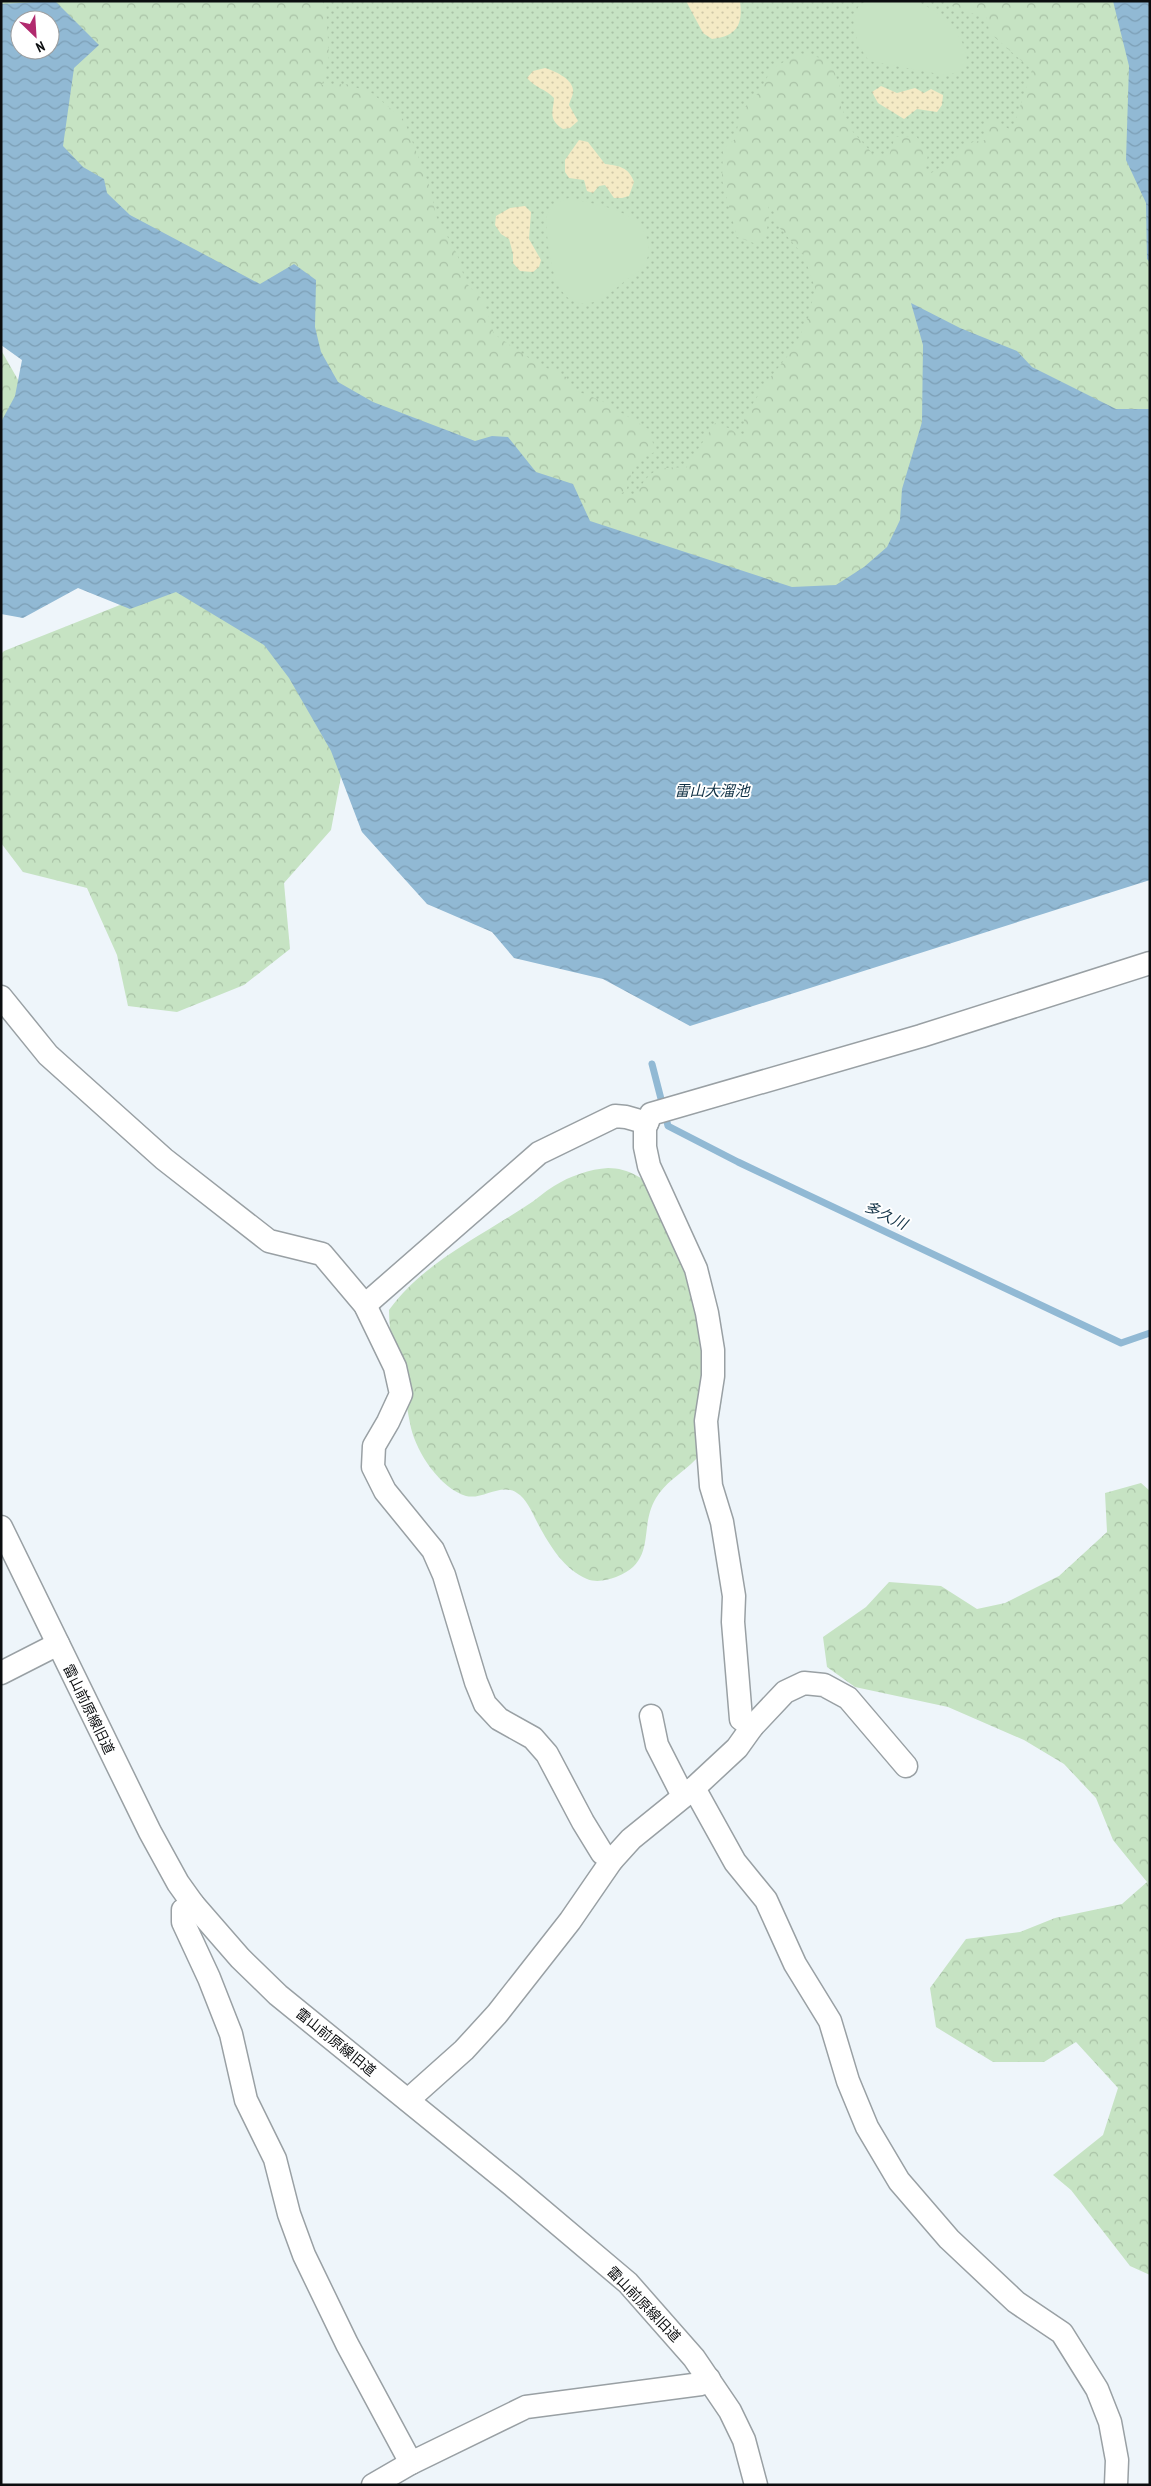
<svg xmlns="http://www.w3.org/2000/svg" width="1151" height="2486" viewBox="0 0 1151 2486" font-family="'PT Sans Narrow','Noto Sans JP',sans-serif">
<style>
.grass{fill:url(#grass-dots)}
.forest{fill:url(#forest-crowns)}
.sand{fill:url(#sand-dots)}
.garden{fill:#c6e3c3}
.water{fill:url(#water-waves);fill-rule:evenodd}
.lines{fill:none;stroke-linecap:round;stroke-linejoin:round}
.stream{stroke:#91b9d4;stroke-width:7}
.minor-casing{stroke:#99a0a4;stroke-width:25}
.minor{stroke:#fff;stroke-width:22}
.labels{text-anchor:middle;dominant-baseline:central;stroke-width:4;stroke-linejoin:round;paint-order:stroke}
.street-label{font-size:14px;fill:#0b0d0f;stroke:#fff}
.water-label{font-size:15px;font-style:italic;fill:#0f3044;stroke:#fff}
</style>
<defs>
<pattern id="grass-dots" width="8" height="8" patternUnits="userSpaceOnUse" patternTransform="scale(1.25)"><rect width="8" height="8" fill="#c6e3c3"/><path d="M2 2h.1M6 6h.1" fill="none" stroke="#a9c2a6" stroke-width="1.8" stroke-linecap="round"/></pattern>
<pattern id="forest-crowns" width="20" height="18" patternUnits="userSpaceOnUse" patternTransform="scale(1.25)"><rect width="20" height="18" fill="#c6e3c3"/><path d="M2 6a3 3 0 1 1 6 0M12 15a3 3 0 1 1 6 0" fill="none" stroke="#a9c2a6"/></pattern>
<pattern id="sand-dots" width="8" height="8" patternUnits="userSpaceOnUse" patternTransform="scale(1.25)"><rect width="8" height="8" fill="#f4eac5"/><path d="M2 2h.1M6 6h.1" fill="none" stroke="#d0c8a8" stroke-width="1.8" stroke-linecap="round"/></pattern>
<pattern id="water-waves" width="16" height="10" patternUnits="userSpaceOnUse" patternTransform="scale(1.25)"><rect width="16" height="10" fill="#91b9d4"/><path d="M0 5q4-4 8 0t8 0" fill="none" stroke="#7c9eb5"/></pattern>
</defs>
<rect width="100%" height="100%" fill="#eef5fa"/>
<path class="grass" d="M85 1H1076L1150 358 889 380 630 515Z"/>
<g class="forest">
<path d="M1 1H322L326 8 329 56 322 85 346 84 372 93 404 120 431 190 436 216 457 254 466 283 484 301 494 334 539 365 564 375 577 391 602 401 650 430 655 452 636 460 626 491 620 494H636C650 470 657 466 686 468L715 423 731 429 744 441V417L769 379 794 348 809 316 815 288 804 256 779 227 769 199 767 232 759 245 737 237 722 180 723 149 735 139 741 111 763 88 770 70 799 53 830 60 840 87 839 103 853 132 874 155 889 156 895 137 916 136 928 153 925 177 956 157 961 148 973 142 986 140 982 125 993 119 1012 131 1032 70 990 33 986 17 955 9 948 1H1127L1150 119V421L906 560 812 603 630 554 351 410 260 300 129 230 50 158V20H20L1 25Z"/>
<path d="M1 350 25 392 1 440Z"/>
<path d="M188 578 266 625 348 739 331 830 284 883 290 949 244 985 177 1012 128 1006 117 955 87 888 23 872 1 843V654L4 651Z"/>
<path d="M608 1168C628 1168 647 1179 658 1195L723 1371C723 1405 719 1440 691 1464 679 1475 665 1483 656 1498 638 1527 658 1561 616 1577 607 1580 597 1583 587 1579 563 1569 548 1543 536 1520 532 1512 526 1498 517 1493 501 1482 483 1500 466 1496 440 1488 417 1453 411 1428 408 1414 406 1401 403 1387 396 1361 389 1337 389 1310 423 1263 479 1237 526 1206 536 1200 544 1192 554 1186 570 1176 590 1169 608 1168Z"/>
<path d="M1141 1483 1150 1491V2275L1130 2266 1071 2190 1053 2175 1103 2135 1118 2088 1076 2042 1044 2062H993L936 2027 930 1988 966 1939 1020 1932 1055 1918 1122 1904 1147 1882 1113 1840 1096 1798 1064 1764 1024 1740 948 1707 855 1687 827 1667 823 1637 866 1607 889 1582 941 1586 977 1609 1005 1603 1059 1576 1107 1532 1105 1493Z"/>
</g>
<g class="sand">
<path d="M686 1H740C743 25 737 36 712 39L703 33Z"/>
<path d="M545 68C554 71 572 78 573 90 574 94 570 100 569 105L578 121 570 128 563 129C548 119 553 113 554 98 546 89 535 88 527 78L533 71Z"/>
<path d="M881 86 897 93 915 88 924 93 931 89 943 95 942 105 937 112 917 109 904 119 878 103 872 92Z"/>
<path d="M579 140 588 142 605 164C619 166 629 167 634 182L629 196 622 198H614L605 185 599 186 593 193 587 191 584 180 569 178 565 172V160Z"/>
<path d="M525 206 531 212 529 239 541 260 539 267 533 272 520 271 513 263V254L509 239 501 234 495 225 496 216 510 208Z"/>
</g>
<g class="garden">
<path d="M866 1C880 1 895 0 909 1 936 4 966 33 967 61 962 70 955 75 944 75L869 61C857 45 843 13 866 1Z"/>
<path d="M569 198C585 202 605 205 620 212 640 220 657 242 645 263 640 271 632 276 625 281 614 290 600 303 585 304 578 304 569 300 565 295 550 278 547 240 546 218 550 206 557 202 569 198Z"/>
</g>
<g class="water">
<path d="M55 1 99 45 74 68 63 146 83 167 104 179 107 193 130 215 260 284 294 264 316 280 315 327 321 352 338 382 373 402 475 441 492 436 508 437 536 472 573 484 590 521 792 587 836 585 864 567 887 547 900 520 902 489 922 422 923 345 911 303 960 328 1017 351 1032 367 1116 409H1150V880L690 1026 603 979 514 958 492 932 427 904 362 832 331 751 289 678 264 645 176 592 130 609 78 588 23 618 1 614V422L15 396 22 360 1 345V4ZM20 20H50V50H20Z"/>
<path d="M1113 1H1150V263L1147 259 1146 203 1126 160 1129 66Z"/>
</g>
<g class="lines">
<path class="stream" d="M652 1064 668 1126 738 1162 1121 1343 1150 1333"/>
<g class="minor-casing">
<g id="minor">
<path d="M1 997 48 1055 164 1159 269 1241 322 1254 365 1305 395 1367 401 1394 388 1422 374 1446 373 1467 385 1491 433 1550 444 1575 476 1682 485 1704 499 1719 533 1738 547 1754 583 1822 602 1853 612 1860"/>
<path d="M365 1305 539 1153 615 1116 626 1117 647 1123"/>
<path d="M1 1527 150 1832 178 1883 193 1904 240 1958 278 1995 512 2185 628 2283 694 2358 730 2411 744 2440 756 2485"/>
<path d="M1 1673 58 1644"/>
<path d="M651 1716 657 1745 683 1796"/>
<path d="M752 1727 741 1719 733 1622 734 1596 722 1522 711 1486 706 1421 713 1376V1350L707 1313 696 1269 649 1166 645 1147V1128L651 1114 921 1036 1150 963"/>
<path d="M694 1788 735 1862 766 1900 795 1964 830 2021 848 2081 867 2127 899 2181 949 2239 1016 2302 1062 2333 1097 2389 1110 2422 1117 2460 1116 2485"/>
<path d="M193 1904 183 1910V1922L209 1978 231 2034 246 2100 275 2159 289 2214 304 2255 347 2344 411 2463"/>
<path d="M408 2100 464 2050 497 2014 570 1921 612 1860 631 1839 694 1788 737 1748 752 1727 785 1692 804 1683 824 1685 848 1698 906 1766"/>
<path d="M373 2485 411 2463 526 2407 701 2384 709 2379"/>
</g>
</g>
<use href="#minor" class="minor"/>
</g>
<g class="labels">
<g class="street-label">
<text transform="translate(89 1709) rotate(64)">雷山前原線旧道</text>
<text transform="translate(336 2042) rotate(39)">雷山前原線旧道</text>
<text transform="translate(644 2304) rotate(46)">雷山前原線旧道</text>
</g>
<g class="water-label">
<text x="712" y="790">雷山大溜池</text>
<text transform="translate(886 1215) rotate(26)">多久川</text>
</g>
</g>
<rect width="1151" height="2486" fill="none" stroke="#0b0d0f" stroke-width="5"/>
<g transform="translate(35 35) rotate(155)"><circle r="24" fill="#ffffff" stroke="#9d9e9f"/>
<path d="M0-4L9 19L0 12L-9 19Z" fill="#b12a6e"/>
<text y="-8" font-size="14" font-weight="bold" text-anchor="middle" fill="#0b0d0f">N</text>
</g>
</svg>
